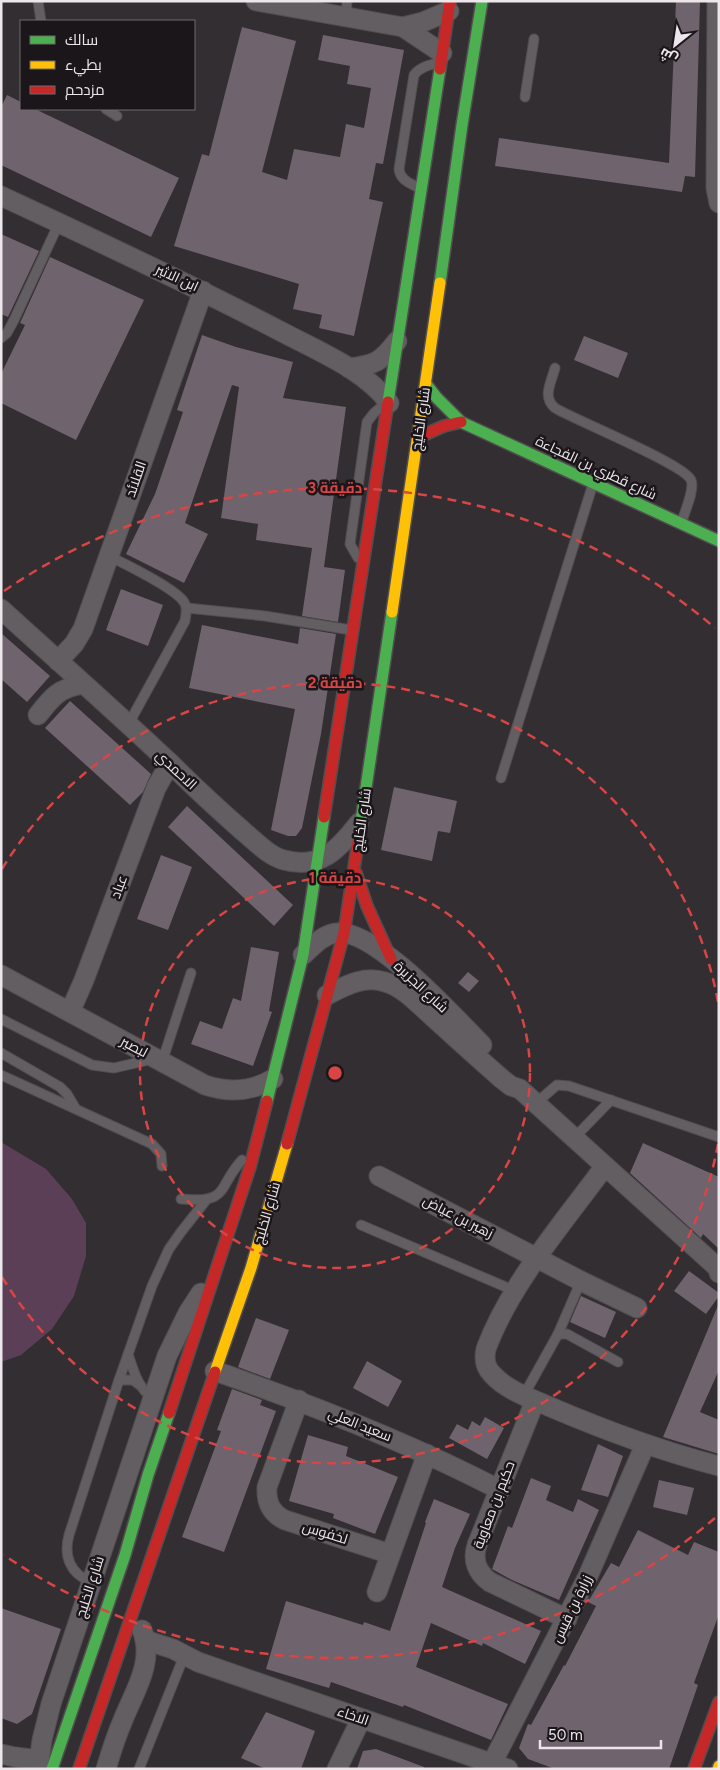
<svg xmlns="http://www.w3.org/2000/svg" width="720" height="1770" viewBox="0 0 720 1770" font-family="Figtree,Cairo,sans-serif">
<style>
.green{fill:#5b3f56}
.building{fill:#6f636d}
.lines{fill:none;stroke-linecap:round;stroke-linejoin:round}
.lane-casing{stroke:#514d50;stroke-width:11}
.street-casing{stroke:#514d50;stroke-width:21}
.fast-casing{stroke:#514d50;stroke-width:14}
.slow-casing{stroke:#514d50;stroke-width:14}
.jam-casing{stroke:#514d50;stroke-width:14}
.lane{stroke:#625e62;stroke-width:9}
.street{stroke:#625e62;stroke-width:19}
.fast{stroke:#4caf50;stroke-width:11}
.slow{stroke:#ffc107;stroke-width:11}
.jam{stroke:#c62828;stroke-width:11}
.ring{fill:none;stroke:#d94545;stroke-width:2.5;stroke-dasharray:9 6}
.labels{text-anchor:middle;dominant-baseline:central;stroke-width:5;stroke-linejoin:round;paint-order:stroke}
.street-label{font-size:14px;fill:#ede7ec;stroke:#1a1619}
.centre{fill:#d94545;stroke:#1a1619;stroke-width:2.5}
.ring-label{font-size:15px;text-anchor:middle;font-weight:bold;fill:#d94545;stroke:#1a1619;stroke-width:5;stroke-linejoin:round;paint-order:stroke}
</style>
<rect width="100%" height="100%" fill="#332e32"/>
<path class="green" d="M1 1142 46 1169 72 1199 86 1223V1256L74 1296 52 1329 21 1355 1 1362Z"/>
<g class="building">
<path d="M676 1H700L695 177 685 176 682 192 495 166 499 138 669 163Z"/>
<path d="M242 27 296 41 262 172 287 180 294 149 340 157 346 124 364 128 371 88 347 84 350 66 318 60 323 35 404 50 383 164 376 163 369 199 383 202 354 336 319 328 322 315 293 309 299 284 174 246 202 154 209 156Z"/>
<path d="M7 95 21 102V109H35L179 178 151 237 1 165V107Z"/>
<path d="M1 234 39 251 8 317 1 314Z"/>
<path d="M50 257 144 300 76 440 1 403V374L25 325 20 323Z"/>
<path d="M202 335 236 347 293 362 283 398 346 407 324 567 345 570 338 622 302 616 312 548 256 540 258 524 221 518 239 387 232 385 185 523 208 534 184 583 126 554 155 494 183 412 177 410Z"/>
<path d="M584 336 628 353 618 378 574 360Z"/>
<path d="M121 589 163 605 148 646 106 630Z"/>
<path d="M202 625 298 644 300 628 336 634 321 734 302 828 296 836H288L271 830 295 709 189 688Z"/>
<path d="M1 633 50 676 27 702 1 679Z"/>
<path d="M70 701 151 774 143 792 130 805 45 728Z"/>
<path d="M394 787 457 801 450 833 438 831 432 861 381 850Z"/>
<path d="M187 806 293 905 274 926 168 827Z"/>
<path d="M161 855 192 867 168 930 137 919Z"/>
<path d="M251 947 279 952 269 1011 272 1012 253 1066 191 1044 200 1021 222 1029 233 998 241 1001Z"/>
<path d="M468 972 479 981 469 992 458 983Z"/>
<path d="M643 1143 719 1177V1249L703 1234 701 1238 630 1173Z"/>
<path d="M689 1271 719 1293V1296L706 1314 674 1291Z"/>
<path d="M581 1296 616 1312 605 1338 570 1322Z"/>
<path d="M719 1303V1370L700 1412 719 1420V1454L663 1437Z"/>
<path d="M256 1318 289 1330 270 1379 238 1367Z"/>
<path d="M367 1361 402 1381 388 1407 353 1388Z"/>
<path d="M232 1389 262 1400 260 1405 276 1411 224 1552 182 1537 221 1431 217 1430Z"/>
<path d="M485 1417 504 1428 487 1459 449 1438 457 1424 468 1430 472 1421 480 1426Z"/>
<path d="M308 1435 348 1447 346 1456 398 1477 375 1534 333 1518 334 1514 289 1501Z"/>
<path d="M598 1444 623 1456 608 1497 581 1490Z"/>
<path d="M531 1478 551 1486 546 1500 573 1512 578 1499 599 1510 559 1600 512 1580 492 1569 508 1526 512 1528Z"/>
<path d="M659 1480 694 1488 687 1515 653 1507Z"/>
<path d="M434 1499 470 1514 455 1548 442 1587 541 1631 525 1664 483 1643 482 1646 431 1623 416 1667 508 1704 491 1740 404 1705 403 1707 331 1682 329 1688 266 1669 286 1601 363 1625 364 1622 390 1631 426 1523 425 1522Z"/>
<path d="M638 1530 688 1555 694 1542 719 1552V1614L694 1683 698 1685 669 1769H555L528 1759 519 1748 528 1724 531 1725 564 1665 565 1666 596 1606 588 1602 611 1563 619 1567Z"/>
<path d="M1 1608 61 1629 32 1714 17 1724 1 1718Z"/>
<path d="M266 1712 315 1731 301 1769H266L241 1758Z"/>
<path d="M376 1749 424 1767V1769H357L363 1751Z"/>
</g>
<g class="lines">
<g class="lane-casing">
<g id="lane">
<path d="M38 1 41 21"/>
<path d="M346 17 347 1"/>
<path d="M525 97 534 39"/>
<path d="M106 109 117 116"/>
<path d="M419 188C410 183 400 180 399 169L414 75C420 67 429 65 438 63"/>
<path d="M1 338 7 333 14 320 59 223"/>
<path d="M555 368C551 383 542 397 555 408 577 421 684 464 691 480 695 489 685 511 682 521"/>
<path d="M109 556C125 564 175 588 184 602 188 608 186 613 185 621L128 725"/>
<path d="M358 558 350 544 367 422 374 413 380 408"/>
<path d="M187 608 265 616 351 630"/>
<path d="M501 778 592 487"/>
<path d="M1 1019 92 1065 114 1068 153 1059"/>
<path d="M1 1053 60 1087 67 1094 76 1109"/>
<path d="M162 1062 191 973"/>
<path d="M1 1075 152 1144 161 1154 162 1166"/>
<path d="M536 1103 557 1085 569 1086 719 1137"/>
<path d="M575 1137 611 1100"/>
<path d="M181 1199C230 1204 217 1187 242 1160"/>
<path d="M361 1225 515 1291"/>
<path d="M558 1334H567L618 1362"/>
<path d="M128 1354C133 1369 138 1389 153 1398"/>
<path d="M119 1380H133L141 1386"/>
<path d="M524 1395 558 1334 581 1281"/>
<path d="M91 1582C71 1574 63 1557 69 1535L119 1380 152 1286 169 1249 181 1232 207 1199"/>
<path d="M139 1769 182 1661"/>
</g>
</g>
<g class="street-casing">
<g id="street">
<path d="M256 1 403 27 442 53"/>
<path d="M717 1 716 188 719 203"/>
<path d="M403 27 423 22 449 11"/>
<path d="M1 196C96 240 190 284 282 332 316 350 367 371 389 403"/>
<path d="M349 368C375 365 381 362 397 341"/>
<path d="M1 609C58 661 116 712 172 765 195 788 219 810 244 832 256 842 269 856 284 860 320 870 339 849 359 823"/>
<path d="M58 661 74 644 83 629 203 291"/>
<path d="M38 715C52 697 59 688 83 684"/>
<path d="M303 955C313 946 321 936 335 933 373 926 455 1018 482 1045"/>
<path d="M1 975 205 1085C229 1093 251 1092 273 1079"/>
<path d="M327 995C345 986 364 975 385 982 404 987 419 1005 434 1018 456 1038 479 1059 502 1079L511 1086 520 1089 718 1268 719 1273"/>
<path d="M70 1012 84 980 156 788 170 763"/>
<path d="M605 1166C564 1222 510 1284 486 1349 484 1358 485 1367 492 1374 506 1390 530 1398 548 1406 604 1430 660 1451 719 1466"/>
<path d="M379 1176 581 1281 637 1308"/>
<path d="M215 1371C313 1405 408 1442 500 1490"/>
<path d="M299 1400 267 1487C266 1503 271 1513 285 1520L390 1554"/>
<path d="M535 1401 477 1545C472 1560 477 1573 490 1582L567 1619"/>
<path d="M377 1592 427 1454"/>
<path d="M145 1640 173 1649 198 1662 508 1769"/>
<path d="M1 1754 15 1757 39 1760"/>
<path d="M38 1769 42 1740 51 1704 167 1356 188 1313 201 1293"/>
<path d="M106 1769C111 1752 116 1736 123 1720 134 1692 155 1662 142 1630"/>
<path d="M337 1769 361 1719"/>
<path d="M489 1769 588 1576 645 1445"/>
</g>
</g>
<g class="fast-casing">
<g id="fast">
<path d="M440 283 462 125 482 1"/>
<path d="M426 384 437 398 461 422 719 541"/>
<path d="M388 402 440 69"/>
<path d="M359 835 392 612"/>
<path d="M267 1101 303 955 324 817"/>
<path d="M52 1769 125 1555 148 1475 169 1413"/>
</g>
</g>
<g class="slow-casing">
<g id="slow">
<path d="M392 612 440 283"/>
<path d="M215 1372 251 1268 287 1144"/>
<path d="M718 1769 719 1766"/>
</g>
</g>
<g class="jam-casing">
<g id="jam">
<path d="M440 69 450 1"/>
<path d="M419 437 444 426 461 422"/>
<path d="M324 817 388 402"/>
<path d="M356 873 367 906 391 959"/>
<path d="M287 1144 344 933 359 835"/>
<path d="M169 1413 250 1167 267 1101"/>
<path d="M79 1769 215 1372"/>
<path d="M694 1769 719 1702"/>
</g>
</g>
<use href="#lane" class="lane"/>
<use href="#street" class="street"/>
<use href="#fast" class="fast"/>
<use href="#slow" class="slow"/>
<use href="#jam" class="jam"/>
</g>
<g class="ring">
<circle cx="335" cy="1073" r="195"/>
<path d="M718 1144A390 390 0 0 1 2 1277M2 869A390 390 0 0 1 718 1002"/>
<path d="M715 1518A585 585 0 0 1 4 1555M4 591A585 585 0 0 1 715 628"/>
</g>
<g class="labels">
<g class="street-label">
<text transform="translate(177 278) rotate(25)">ابن الاثير</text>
<text transform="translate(421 419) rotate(-82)">شارع الخليج</text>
<text transform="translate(596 468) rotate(25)">شارع قطري بن الفجاءة</text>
<text transform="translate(136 479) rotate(-71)">القلائد</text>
<text transform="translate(176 770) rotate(43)">الاحمدي</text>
<text transform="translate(362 820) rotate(-82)">شارع الخليج</text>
<text transform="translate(119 887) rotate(-70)">عباد</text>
<text transform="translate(421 987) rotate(43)">شارع الجزيرة</text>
<text transform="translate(134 1047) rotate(28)">لبصير</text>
<text transform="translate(267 1213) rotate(-74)">شارع الخليج</text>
<text transform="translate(458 1217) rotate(27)">زهير بن عياض</text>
<text transform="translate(360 1425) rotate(22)">سعيد العلي</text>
<text transform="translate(494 1505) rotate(-69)">حكيم بن معاوية</text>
<text transform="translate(325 1533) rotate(17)">لخفوس</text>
<text transform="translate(90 1587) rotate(-72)">شارع الخليج</text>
<text transform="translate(572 1609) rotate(-64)">زرارة بن قيس</text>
<text transform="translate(353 1716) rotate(19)">الاخاء</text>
</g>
</g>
<circle cx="335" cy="1073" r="8" class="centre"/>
<g class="ring-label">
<text x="335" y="493">3 دقيقة</text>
<text x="335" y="688">2 دقيقة</text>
<text x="335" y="883">1 دقيقة</text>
</g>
<rect width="720" height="1770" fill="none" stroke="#ede7ec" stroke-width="5"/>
<rect x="20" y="20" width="175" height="90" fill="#1a1619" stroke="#6e6a6d"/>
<rect x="30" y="36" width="25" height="8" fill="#4caf50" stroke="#6e6a6d"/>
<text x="65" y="45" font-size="15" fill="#ede7ec">سالك</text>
<rect x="30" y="61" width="25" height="8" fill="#ffc107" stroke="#6e6a6d"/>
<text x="65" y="70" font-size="15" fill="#ede7ec">بطيء</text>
<rect x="30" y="86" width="25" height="8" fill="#c62828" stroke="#6e6a6d"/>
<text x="65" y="95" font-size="15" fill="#ede7ec">مزدحم</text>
<g transform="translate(675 45) rotate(210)" stroke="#1a1619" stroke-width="4" paint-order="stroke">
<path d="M0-4L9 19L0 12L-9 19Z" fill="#ede7ec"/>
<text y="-8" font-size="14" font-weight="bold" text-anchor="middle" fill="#ede7ec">ش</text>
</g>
<path d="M540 1740v8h121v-8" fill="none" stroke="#ede7ec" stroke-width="2.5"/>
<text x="548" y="1740" font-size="15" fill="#ede7ec" stroke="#1a1619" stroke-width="4" paint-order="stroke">50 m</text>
</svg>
